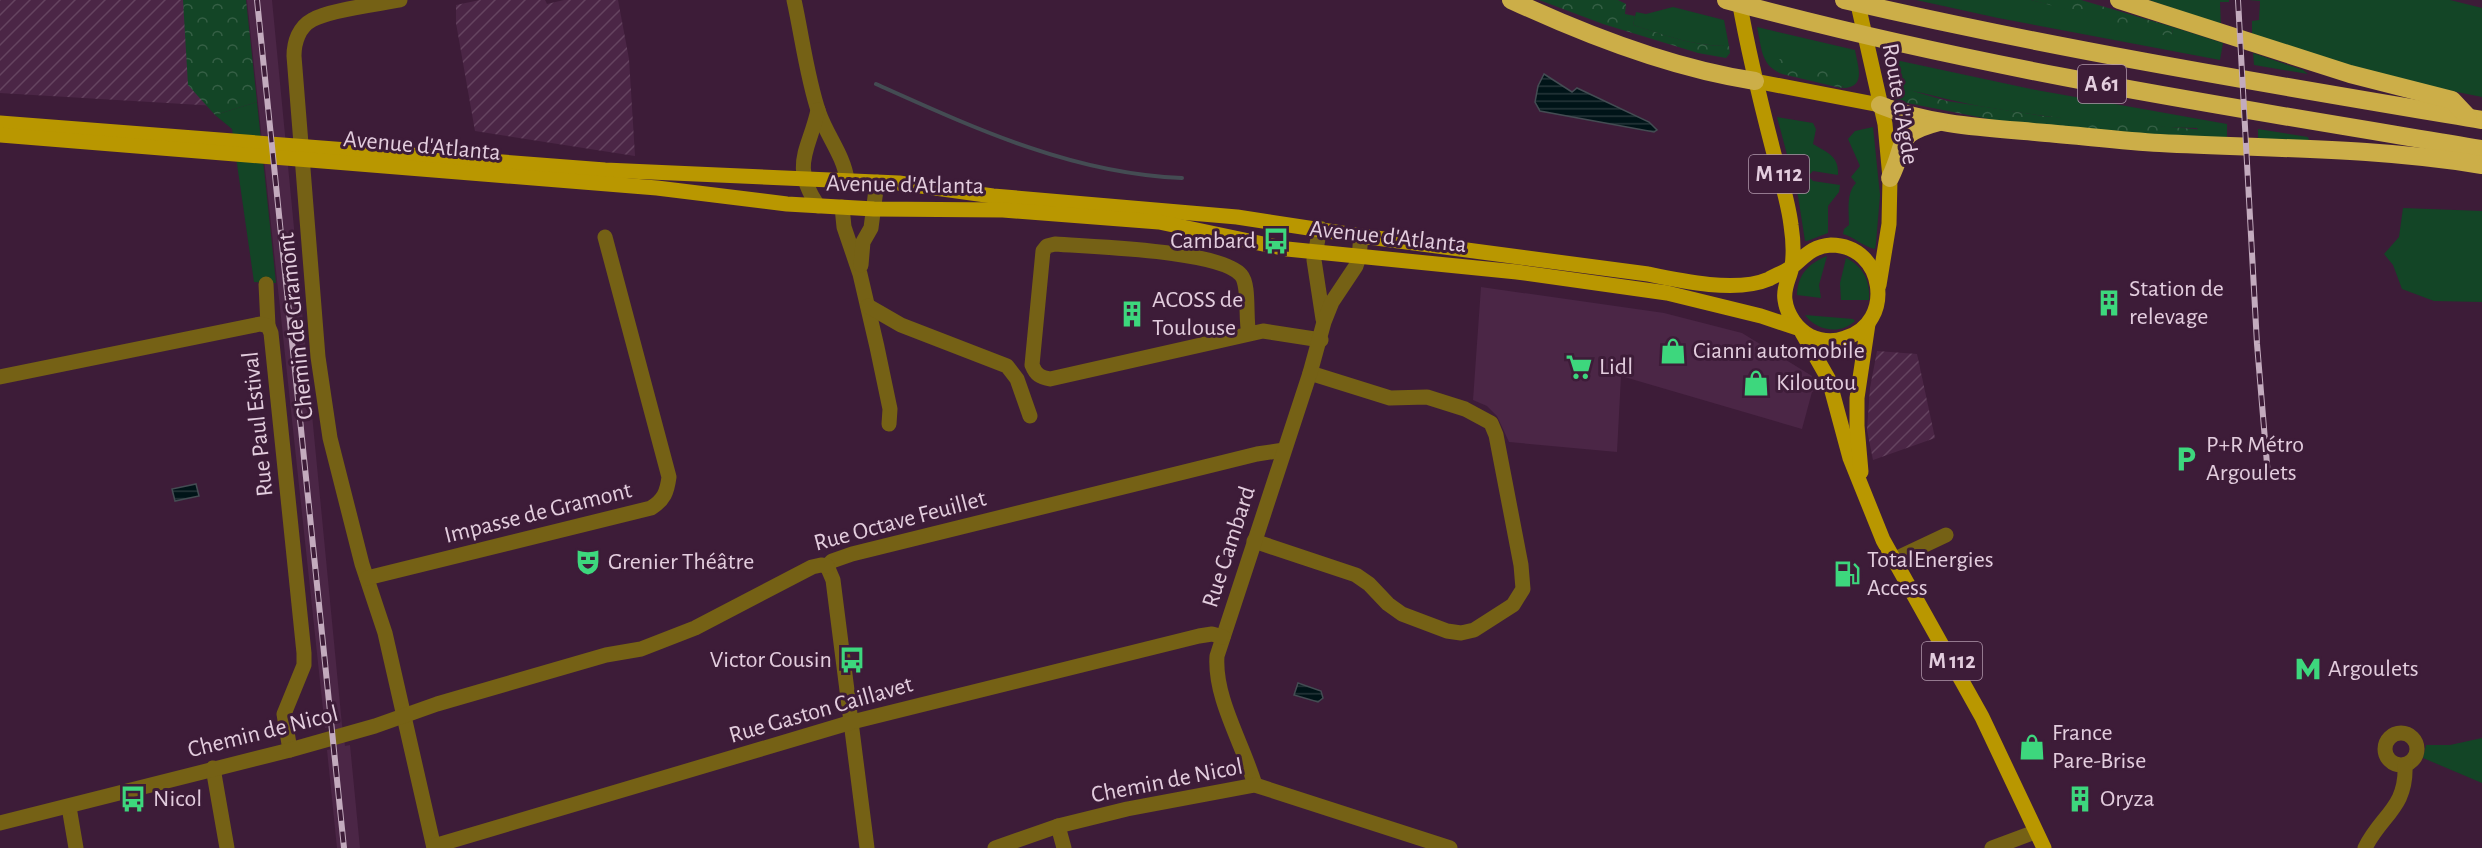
<svg xmlns="http://www.w3.org/2000/svg" width="2482" height="848" viewBox="0 0 2482 848" font-family="'Alegreya Sans',sans-serif">
<style>
.built{fill:#4b2646}
.industrial{fill:url(#industrial-furrows)}
.green{fill:#134526}
.forest{fill:url(#forest-crowns)}
.water{fill:url(#water-rules);stroke:#444c53;stroke-width:1.5}
.lines{fill:none;stroke-linecap:round;stroke-linejoin:round}
.stream{stroke:#444c53;stroke-width:4}
.minor{stroke:#756115;stroke-width:15}
.major{stroke:#b99700;stroke-width:15}
.highway{stroke:#ccae48;stroke-width:18}
.rail-casing{stroke:#c3abbe;stroke-width:6}
.rail{stroke:#3d1c38;stroke-width:4;stroke-dasharray:11;stroke-linecap:butt}
.labels{text-anchor:middle;dominant-baseline:central;stroke-width:6;stroke-linejoin:round;paint-order:stroke}
.shield{fill:#3d1c38;stroke:#b198ac;stroke-width:1.5}
.shield-label{font-size:22px;font-weight:bold;fill:#e3cdde}
.street-label{font-size:24px;fill:#e3cdde;stroke:#3d1c38}
.poi-label{font-size:24px;fill:#e3cdde;stroke:#3d1c38;text-anchor:start}
</style>
<defs>
<pattern id="industrial-furrows" width="10" height="10" patternUnits="userSpaceOnUse" patternTransform="scale(1.5)"><rect width="10" height="10" fill="#4b2646"/><path d="M-1 1l2-2M0 10L10 0M9 11l2-2" fill="none" stroke="#654460"/></pattern>
<pattern id="forest-crowns" width="20" height="18" patternUnits="userSpaceOnUse" patternTransform="scale(1.5)"><rect width="20" height="18" fill="#134526"/><path d="M2 6a3 3 0 1 1 6 0M12 15a3 3 0 1 1 6 0" fill="none" stroke="#355f45"/></pattern>
<pattern id="water-rules" width="6" height="5" patternUnits="userSpaceOnUse" patternTransform="scale(1.5)"><rect width="6" height="5" fill="#001418"/><path d="M0 2.5h6" fill="none" stroke="#253539"/></pattern>
</defs>
<rect width="100%" height="100%" fill="#3d1c38"/>
<g class="built">
<path d="M247 0H272L342 725 345 746 350 745 360 848H337L327 750 332 749 330 727 325 728Z"/>
<path d="M1481 287 1664 313 1742 333 1812 376 1809 385 1816 390 1812 392 1802 429 1621 376 1617 452 1509 442 1497 416 1487 406 1473 400Z"/>
</g>
<g class="industrial">
<path d="M0 0H190L234 107 0 93Z"/>
<path d="M480 0H545L547 4 564 0H618L629 59 635 156 475 131 456 23V5Z"/>
<path d="M1877 351 1917 354 1935 438 1873 460 1867 430 1870 388Z"/>
</g>
<g class="green">
<path d="M1916 0H2031L2172 34 2173 27 2223 43 2220 60 1998 18Z"/>
<path d="M2149 0H2229V2H2220L2221 25Z"/>
<path d="M2249 0H2450L2482 8V97L2407 82 2252 36V21L2259 20 2260 1Z"/>
<path d="M1673 7 1724 20 1729 46C1696 47 1664 35 1633 25L1636 12 1646 14Z"/>
<path d="M1757 27 1855 50C1858 67 1867 89 1841 88L1844 86 1776 63 1782 74C1760 65 1762 48 1757 27Z"/>
<path d="M2253 53 2303 70 2308 74 2254 65Z"/>
<path d="M1891 59 2031 89 2227 124V141L2204 139 2197 128C2126 127 2049 118 1979 106 1949 101 1920 90 1890 88Z"/>
<path d="M257 102 276 283 254 282 232 129 215 115Z"/>
<path d="M1777 117 1813 123 1816 129 1813 144C1828 153 1839 156 1838 175L1813 171 1808 176 1813 181 1840 185 1839 192 1828 206V233L1807 241H1805L1798 196Z"/>
<path d="M1873 127 1880 195 1876 243 1875 249C1864 247 1854 237 1843 234L1844 229 1849 225C1849 211 1846 193 1856 183L1851 177 1860 166 1848 139 1855 131Z"/>
<path d="M2258 129 2308 137 2309 140 2258 141Z"/>
<path d="M2403 208 2482 211V302L2434 301 2402 289 2393 265 2384 254 2399 237Z"/>
<path d="M1827 256 1819 285 1821 298 1797 295C1798 274 1808 264 1827 256Z"/>
<path d="M1846 258C1864 267 1870 281 1869 300H1841L1840 283Z"/>
<path d="M1805 315 1853 319 1855 321C1840 335 1817 331 1805 315Z"/>
<path d="M2482 738V783L2423 758 2426 745H2450Z"/>
</g>
<g class="forest">
<path d="M183 0H246L257 102 215 115 188 85Z"/>
<path d="M1539 0H1618L1626 4 1625 14 1635 16 1633 25C1665 35 1696 47 1729 46L1730 53 1726 58 1698 53 1603 24Z"/>
<path d="M2031 0H2081L2173 27 2172 34 2167 36Z"/>
<path d="M1780 59 1836 71 1845 76 1847 81 1841 88 1782 74 1775 63Z"/>
<path d="M1890 88 1906 89 1947 101 2043 116 2205 130 2204 139 2004 122 1902 102 1895 99Z"/>
</g>
<g class="water">
<path d="M1544 74 1572 92 1577 88 1649 122 1657 130 1654 132 1540 111 1535 102 1538 86Z"/>
<path d="M196 484 199 496 175 501 172 489Z"/>
<path d="M1298 683 1321 691 1323 698 1318 702 1294 695Z"/>
</g>
<g class="lines">
<path class="stream" d="M876 84C974 128 1073 174 1182 178"/>
<g class="minor">
<path d="M400 0C380 4 328 10 312 20 299 27 294 42 294 56L318 357 330 438 362 564 385 633 434 848"/>
<path d="M794 0C802 36 807 78 819 113 827 136 844 156 847 180"/>
<path d="M818 110C809 151 790 164 818 206"/>
<path d="M842 207 844 227 860 274 877 347 890 409 889 424"/>
<path d="M1320 228 1314 260 1323 319"/>
<path d="M861 265 863 242 871 228 877 182"/>
<path d="M266 284 268 326"/>
<path d="M868 306 901 325 1007 366 1017 379 1030 416"/>
<path d="M1249 334C1245 319 1250 285 1241 275 1220 250 1091 247 1055 244L1047 246 1043 251 1032 365C1036 375 1040 377 1050 379L1263 331 1321 340"/>
<path d="M0 377 260 324 268 326 271 333 304 653V665L284 714 290 750"/>
<path d="M1254 541 1356 575 1369 584 1388 604 1402 614 1447 631 1461 633 1474 630 1513 605 1523 589 1521 565 1496 435 1491 423 1465 409 1427 397 1390 398 1310 373"/>
<path d="M1893 560 1946 535"/>
<path d="M827 566 832 561 852 554 1257 454 1284 450"/>
<path d="M827 566 833 580 867 848"/>
<path d="M367 578 651 508C664 500 667 492 669 477L605 237"/>
<circle cx="2401" cy="749" r="16"/>
<path d="M213 768 227 848"/>
<path d="M1255 785C1243 744 1214 698 1217 656L1310 373 1324 322 1332 302 1356 266 1359 257 1361 236"/>
<path d="M69 807 76 848"/>
<path d="M0 823 290 750 375 726 437 704 606 655 641 649 695 628 812 567 821 565 827 566"/>
<path d="M1058 826 1064 848"/>
<path d="M434 846 852 722 1199 636 1212 634 1223 637"/>
<path d="M995 848 1058 826 1127 809 1255 785 1450 848"/>
<path d="M1992 848 2035 832"/>
<path d="M2365 848C2381 815 2407 808 2405 765"/>
</g>
<g class="major">
<path d="M1857 0 1885 124 1890 178 1889 224 1879 285"/>
<path d="M1755 81 1880 105"/>
<path d="M0 123 605 170 899 183 993 196 1237 217 1361 236 1648 274C1681 281 1737 293 1769 279 1776 275 1787 271 1793 266 1805 256 1813 246 1831 245 1885 245 1896 323 1845 338 1834 342 1821 341 1810 336 1797 329 1787 315 1785 300 1783 287 1790 278 1792 266 1794 253 1793 238 1791 225 1788 200 1779 174 1773 150 1760 100 1748 51 1739 0"/>
<path d="M0 135 657 188 787 204 874 209 1003 210 1159 222 1287 249 1517 272 1667 293 1761 316 1800 329 1829 380 1850 458 1883 540 1982 717 2044 848"/>
<path d="M1861 472 1857 426V398L1868 324"/>
</g>
<g class="highway">
<path d="M1511 0C1584 34 1675 69 1755 81"/>
<path d="M1726 0C1974 68 2229 107 2482 149"/>
<path d="M1844 0C2055 49 2268 84 2482 120"/>
<path d="M2119 0 2350 74 2452 100 2468 117"/>
<path d="M1880 105C1931 126 1992 128 2046 133 2084 136 2122 141 2160 143 2269 149 2373 147 2482 165"/>
<path d="M1890 178C1908 142 1893 134 1939 122"/>
</g>
<g class="rail-casing">
<g id="rail">
<path d="M257 0 344 848"/>
<path d="M2238 0 2257 344 2268 476"/>
</g>
</g>
<use href="#rail" class="rail"/>
</g>
<defs>
<g id="bus-bare" transform="scale(2.07)"><path d="M-5-6H5V4H4V6H2V4H-2V6H-4V4H-5ZM-3.5-4V0h7V-4ZM-3.5 1.2v1.5H-2V1.2ZM2 1.2v1.5H3.5V1.2Z" fill="#3dd77d" stroke="#3d1c38" stroke-width="2.5" paint-order="stroke"/></g>
<g id="building-bare" transform="scale(2.07)"><path d="M-4-6H4V6H1V3H-1V6H-4ZM-2.5-4.3h1.7v1.8h-1.7ZM.8-4.3h1.7v1.8H.8ZM-2.5-1h1.7V.8h-1.7ZM.8-1h1.7V.8H.8Z" fill="#3dd77d" stroke="#3d1c38" stroke-width="2.5" paint-order="stroke"/></g>
<g id="shop-bare" transform="scale(2.07)"><path d="M-5-2.5h2.3a2.7 3.5 0 0 1 5.4 0H5L5.5 6h-11ZM-1.5-2.5h3a1.5 2.3 0 0 0-3 0Z" fill="#3dd77d" stroke="#3d1c38" stroke-width="2.5" paint-order="stroke"/></g>
<g id="supermarket-bare" transform="scale(2.07)"><path d="M-6-5.5h2.5l.6 2H6L4.5 2H-2.5L-4.4-4H-6ZM-1.5 3.2a1.3 1.3 0 1 0 .1 0ZM3 3.2a1.3 1.3 0 1 0 .1 0Z" fill="#3dd77d" stroke="#3d1c38" stroke-width="2.5" paint-order="stroke"/></g>
<g id="parking-bare" transform="scale(2.07)"><path d="M-3.5-5.5H1a3.5 3.5 0 0 1 0 7H-1V5.5H-3.5ZM-1-3.4V-.6H.8a1.4 1.4 0 0 0 0-2.8Z" fill="#3dd77d" stroke="#3d1c38" stroke-width="2.5" paint-order="stroke"/></g>
<g id="theatre-bare" transform="scale(2.07)"><path d="M-5-5.5Q0-4 5-5.5V0Q5 5 0 6Q-5 5-5 0ZM-3.3-2.5H-1v1.5H-3.3ZM1-2.5H3.3v1.5H1ZM-2.8 1Q0 5.5 2.8 1Z" fill="#3dd77d" stroke="#3d1c38" stroke-width="2.5" paint-order="stroke"/></g>
<g id="fuel-bare" transform="scale(2.07)"><path d="M-5.5-6h7V0h2V4h1.3V-2.5L3-4.5l.8-.8L6-3V5H2.5V1h-1V6h-7ZM-4.2-4.7v3.2H.2V-4.7Z" fill="#3dd77d" stroke="#3d1c38" stroke-width="2.5" paint-order="stroke"/></g>
<g id="metro-bare" transform="scale(2.07)"><path d="M-5.5 5V-5H-3L0 0L3-5H5.5V5H3V-.5L0 4L-3-.5V5Z" fill="#3dd77d" stroke="#3d1c38" stroke-width="2.5" paint-order="stroke"/></g>
</defs>
<g fill-rule="evenodd">
<use href="#bus-bare" x="1276" y="241"/>
<use href="#building-bare" x="2109" y="303"/>
<use href="#building-bare" x="1132" y="314"/>
<use href="#shop-bare" x="1673" y="351"/>
<use href="#supermarket-bare" x="1579" y="367"/>
<use href="#shop-bare" x="1756" y="383"/>
<use href="#parking-bare" x="2186" y="459"/>
<use href="#theatre-bare" x="588" y="562"/>
<use href="#fuel-bare" x="1847" y="574"/>
<use href="#bus-bare" x="852" y="660"/>
<use href="#metro-bare" x="2308" y="669"/>
<use href="#shop-bare" x="2032" y="747"/>
<use href="#bus-bare" x="133" y="799"/>
<use href="#building-bare" x="2080" y="799"/>
</g>
<g class="labels">
<g class="shield">
<rect x="2078" y="65" width="48" height="38" rx="4.5"/>
<rect x="1749" y="155" width="60" height="38" rx="4.5"/>
<rect x="1922" y="642" width="60" height="38" rx="4.5"/>
</g>
<g class="shield-label">
<text x="2102" y="84">A 61</text>
<text x="1779" y="174">M 112</text>
<text x="1952" y="661">M 112</text>
</g>
<g class="street-label">
<text transform="translate(1900 104) rotate(80)">Route d'Agde</text>
<text transform="translate(422 146) rotate(5)">Avenue d'Atlanta</text>
<text transform="translate(905 185) rotate(1)">Avenue d'Atlanta</text>
<text transform="translate(1388 237) rotate(6)">Avenue d'Atlanta</text>
<text transform="translate(296 326) rotate(-96)">Chemin de Gramont</text>
<text transform="translate(258 424) rotate(-96)">Rue Paul Estival</text>
<text transform="translate(538 513) rotate(-14)">Impasse de Gramont</text>
<text transform="translate(900 521) rotate(-15)">Rue Octave Feuillet</text>
<text transform="translate(1229 547) rotate(-72)">Rue Cambard</text>
<text transform="translate(821 710) rotate(-16)">Rue Gaston Caillavet</text>
<text transform="translate(263 732) rotate(-14)">Chemin de Nicol</text>
<text transform="translate(1167 781) rotate(-11)">Chemin de Nicol</text>
</g>
<g class="poi-label">
<text x="1256" y="241" text-anchor="end">Cambard</text>
<text x="2129" y="289">Station de<tspan x="2129" dy="28">relevage</tspan></text>
<text x="1152" y="300">ACOSS de<tspan x="1152" dy="28">Toulouse</tspan></text>
<text x="1693" y="351">Cianni automobile</text>
<text x="1599" y="367">Lidl</text>
<text x="1776" y="383">Kiloutou</text>
<text x="2206" y="445">P+R Métro<tspan x="2206" dy="28">Argoulets</tspan></text>
<text x="1867" y="560">TotalEnergies<tspan x="1867" dy="28">Access</tspan></text>
<text x="608" y="562">Grenier Théâtre</text>
<text x="832" y="660" text-anchor="end">Victor Cousin</text>
<text x="2328" y="669">Argoulets</text>
<text x="2052" y="733">France<tspan x="2052" dy="28">Pare-Brise</tspan></text>
<text x="153" y="799">Nicol</text>
<text x="2100" y="799">Oryza</text>
</g>
</g>
</svg>
